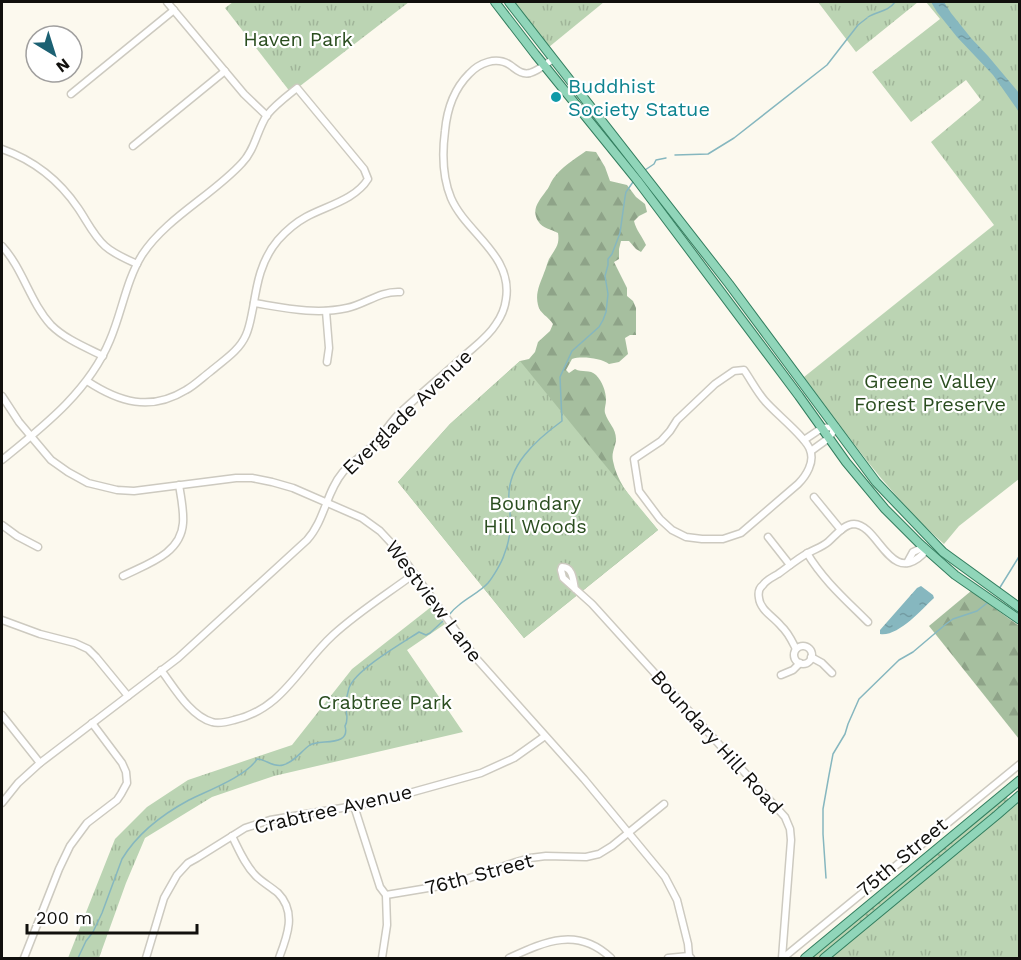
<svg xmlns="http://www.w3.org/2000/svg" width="1021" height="960" viewBox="0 0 1021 960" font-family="'Work Sans',sans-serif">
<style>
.grass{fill:url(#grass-dots)}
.forest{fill:url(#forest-firs)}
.park{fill:url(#park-tufts)}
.water{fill:url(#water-ripples)}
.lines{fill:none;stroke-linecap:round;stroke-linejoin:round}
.stream{stroke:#86b7bf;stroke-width:1.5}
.minor-casing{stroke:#cdcac0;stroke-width:9}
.major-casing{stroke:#337e5f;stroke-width:10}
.minor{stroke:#fff;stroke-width:6}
.major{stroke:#90d5b9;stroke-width:8}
.culture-dot{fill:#0f9aa8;stroke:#fff;stroke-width:2}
.labels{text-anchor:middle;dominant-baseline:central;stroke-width:4.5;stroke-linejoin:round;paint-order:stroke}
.park-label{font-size:20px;fill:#2a4d1f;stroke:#fff}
.culture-label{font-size:20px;fill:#0d838f;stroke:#fff;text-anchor:start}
.street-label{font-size:20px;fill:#11100d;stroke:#fff}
</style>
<defs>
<pattern id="grass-dots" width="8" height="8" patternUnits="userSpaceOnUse" patternTransform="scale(1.5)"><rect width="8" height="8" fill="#bbd4b3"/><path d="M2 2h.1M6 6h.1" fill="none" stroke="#a0b599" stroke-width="1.8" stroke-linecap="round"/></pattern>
<pattern id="forest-firs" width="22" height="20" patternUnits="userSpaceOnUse" patternTransform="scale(1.5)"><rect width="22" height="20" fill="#a6bf9f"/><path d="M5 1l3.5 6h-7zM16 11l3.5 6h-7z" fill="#8ea388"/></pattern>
<pattern id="park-tufts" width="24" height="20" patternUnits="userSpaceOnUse" patternTransform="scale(1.5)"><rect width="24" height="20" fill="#bbd4b3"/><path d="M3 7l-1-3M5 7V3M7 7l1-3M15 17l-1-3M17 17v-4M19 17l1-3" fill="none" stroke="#a0b599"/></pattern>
<pattern id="water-ripples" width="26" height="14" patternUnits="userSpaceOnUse" patternTransform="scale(1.5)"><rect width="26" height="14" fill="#86b7bf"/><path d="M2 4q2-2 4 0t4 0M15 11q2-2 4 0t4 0" fill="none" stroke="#739ca3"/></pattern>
</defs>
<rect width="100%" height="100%" fill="#fcf9ee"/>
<path class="grass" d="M1006 796 1009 800 983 822 819 958H811Z"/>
<g class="forest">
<path d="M586 151 596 152 605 167 610 181 627 185 636 197 645 204 647 212 639 216 634 221C636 230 642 236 646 245L641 252 636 249 629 241H621L619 249V259L614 262 627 288V296L633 301 636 308V335H630L625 338 628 354 619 362 609 364C601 358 581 356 572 359L566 370 569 373 575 369C582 373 590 369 596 375 602 381 606 391 606 400 606 405 604 409 605 413 608 423 616 428 616 439 616 446 611 452 613 461 618 488 641 509 658 530L524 638 398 482 450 424 520 361 529 359 535 352 538 342 550 331 553 324C548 316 540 314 538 305 535 293 540 284 544 273 546 268 547 264 549 259 555 249 560 245 558 233 551 229 543 229 538 221 531 209 539 201 546 191 549 188 550 183 553 179 561 167 575 159 586 151Z"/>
<path d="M971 591 1019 626V739L929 626Z"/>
</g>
<g class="park">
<path d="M233 2H409L291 93 225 8Z"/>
<path d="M513 2H604L549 47Z"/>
<path d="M818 2H817H918L856 52Z"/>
<path d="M926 2H1019V479L959 526 944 544C888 494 849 437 804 377L994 225 931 142 981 100 966 80 911 122 872 72 940 19Z"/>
<path d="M520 361 658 530 524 638 398 482 450 424Z"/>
<path d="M431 607 445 624 407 650 463 732 274 776 212 797 145 838 126 883 99 958H68L115 839 147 807 188 780 292 745 352 669Z"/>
<path d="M1019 799V958H828Z"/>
</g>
<g class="water">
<path d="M931 2H944L951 13 971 38 988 56 1019 93V112L993 75 957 37 937 12Z"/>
<path d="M921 586 933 595 934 598C921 610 898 637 880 634V630L917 588Z"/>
</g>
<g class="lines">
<g class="stream">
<path d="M868 17C877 11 888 12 895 2"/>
<path d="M675 155 708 154 734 138 827 65 858 25 867 18"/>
<path d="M645 170 654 164 656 160 666 158"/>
<path d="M999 589 1020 555"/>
<path d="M449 615C452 611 455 608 459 605 468 597 480 592 488 583 493 577 502 562 504 555 512 535 511 522 509 501 506 466 536 440 562 421L560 377 572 351 599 327 603 320 606 312 608 294 605 276 608 265V259L612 254 620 233 625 197 626 192 633 182"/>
<path d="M826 878 823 834V809L829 775 833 754 845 734 848 724 859 699 899 660 913 652 946 624 953 619 977 611 987 603"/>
<path d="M78 958 86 941 93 932 102 913 122 859C137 834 163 814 189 800 207 791 247 776 257 759 266 759 273 768 283 765 295 762 301 751 310 745 320 739 351 747 345 726 349 720 346 714 346 707 346 702 347 694 349 688 355 670 402 643 419 632L426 635 430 633 443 621"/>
</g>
<g class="minor-casing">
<g id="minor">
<path d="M167 2 244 94 267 116"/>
<path d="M71 94 174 10"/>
<path d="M133 146 225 71"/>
<path d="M2 149C33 160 59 180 78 208 87 221 93 235 105 246 114 254 126 259 137 264"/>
<path d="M2 246C23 269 30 302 51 325 65 339 85 347 103 356"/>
<path d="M254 303C285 308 316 315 347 308 366 304 379 291 400 292"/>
<path d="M326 311 329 348 327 362"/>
<path d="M744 370C751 380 757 392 765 401 775 413 807 438 810 450 815 462 806 476 798 484L741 533 723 539H702L686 537 672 530 660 519 639 491 634 459 661 441 670 431 677 420 715 384 734 371Z"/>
<path d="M2 396 19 422 51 460 68 472 88 483 117 490 134 491 236 478H252L272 482 293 488 362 518 380 531 394 546 475 657 584 779 665 877 677 900 688 944 689 956 691 958"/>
<path d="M804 440 822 428 836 427 829 438 811 451"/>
<path d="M2 460C44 426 89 391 110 340 122 312 126 281 142 255 166 218 213 195 242 163 255 150 257 130 267 115 275 105 287 96 297 88L364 169 368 179C355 200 326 206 306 217 295 223 286 231 278 240 261 260 257 283 253 308 251 317 250 326 246 335 239 351 224 360 211 371 203 377 195 385 186 390 150 412 119 402 87 381"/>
<path d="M814 497 841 530"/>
<path d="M2 525 17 536 38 547"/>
<path d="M768 537 790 565"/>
<path d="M807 553C823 580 846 600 868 622"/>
<path d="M907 563 913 552 924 547"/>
<path d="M123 576C147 564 181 554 183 523 184 511 181 497 179 485"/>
<path d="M575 589C573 580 573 567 562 567L561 570 563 578 592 604 785 817 790 829 791 840 782 958"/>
<path d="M2 620 40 634 75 643 88 649 96 657 128 696"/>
<circle cx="803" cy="655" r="9"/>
<path d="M796 649C792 641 788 632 781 626 774 617 760 610 759 598 758 593 759 588 763 585 766 580 773 577 778 574 788 567 797 559 808 553 815 549 822 547 828 542 835 536 844 524 854 524 879 525 890 586 923 554L924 547"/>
<path d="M811 657 822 663 832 673"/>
<path d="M161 670C174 687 190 716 212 722 218 724 227 722 234 720 283 709 299 666 333 635 358 612 387 594 414 574"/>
<path d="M781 675 793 670 800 663"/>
<path d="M2 715 40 763"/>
<path d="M2 803 18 783 40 763 178 658 307 540C325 520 326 492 343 472 353 461 366 453 376 442 386 431 392 419 403 410 423 392 444 374 464 356 475 346 488 337 496 324 501 317 505 307 506 299 513 255 466 233 451 198 442 176 442 154 445 131 447 109 453 90 469 74 479 63 496 56 510 65 516 69 521 75 530 73 538 71 546 64 553 59"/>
<path d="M354 806 380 887 386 895 387 925 382 958"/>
<path d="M232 836C239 850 245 865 256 876 262 882 271 887 278 893 297 912 287 937 279 958"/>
<path d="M386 895 452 884 516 862 530 858 546 856 586 857 599 854 612 846 664 804"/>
<path d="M24 958 59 869 70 846 87 823 117 800 121 794 127 783 126 772 122 763 92 723"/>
<path d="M146 958 164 898 177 875 188 863 197 858 245 828 270 820 354 806 395 797 481 773 514 758 545 736"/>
<path d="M509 958C544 942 577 926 611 958"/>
<path d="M668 958 689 956"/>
<path d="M783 958 1020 764"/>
</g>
</g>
<g class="major-casing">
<g id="major">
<path d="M495 2 535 54 637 180 799 396 846 462 885 509 920 544 955 575 1020 620"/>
<path d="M509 2 729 284 876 482 943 552 1020 608"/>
<path d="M805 958 1020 780"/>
<path d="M824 958 997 815 1020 795"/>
</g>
</g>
<use href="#minor" class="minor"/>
<use href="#major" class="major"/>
</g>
<circle class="culture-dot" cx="556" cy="97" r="6"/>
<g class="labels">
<g class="park-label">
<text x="298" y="39">Haven Park</text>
<text x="930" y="381">Greene Valley<tspan x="930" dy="23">Forest Preserve</tspan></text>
<text x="535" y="503">Boundary<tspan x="535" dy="23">Hill Woods</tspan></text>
<text x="385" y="702">Crabtree Park</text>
</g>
<g class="culture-label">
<text x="568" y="86">Buddhist<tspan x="568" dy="23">Society Statue</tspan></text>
</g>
<g class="street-label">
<text transform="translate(407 412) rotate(-44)">Everglade Avenue</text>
<text transform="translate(434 601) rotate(53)">Westview Lane</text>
<text transform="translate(717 742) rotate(48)">Boundary Hill Road</text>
<text transform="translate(333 809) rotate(-13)">Crabtree Avenue</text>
<text transform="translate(902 857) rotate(-40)">75th Street</text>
<text transform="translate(479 874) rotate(-15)">76th Street</text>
</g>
</g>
<rect width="1021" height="960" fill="none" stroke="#11100d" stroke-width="6"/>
<g transform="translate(54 54) rotate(142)"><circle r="28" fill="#ffffff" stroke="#a09f9e" stroke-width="1.5"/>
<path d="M0-4.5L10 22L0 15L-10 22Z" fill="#1c6173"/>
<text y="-9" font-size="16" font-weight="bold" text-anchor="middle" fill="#11100d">N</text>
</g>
<path d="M27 924v9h170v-9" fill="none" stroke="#11100d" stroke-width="3"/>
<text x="36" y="924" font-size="18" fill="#11100d" stroke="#ffffff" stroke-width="4.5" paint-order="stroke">200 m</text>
</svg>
